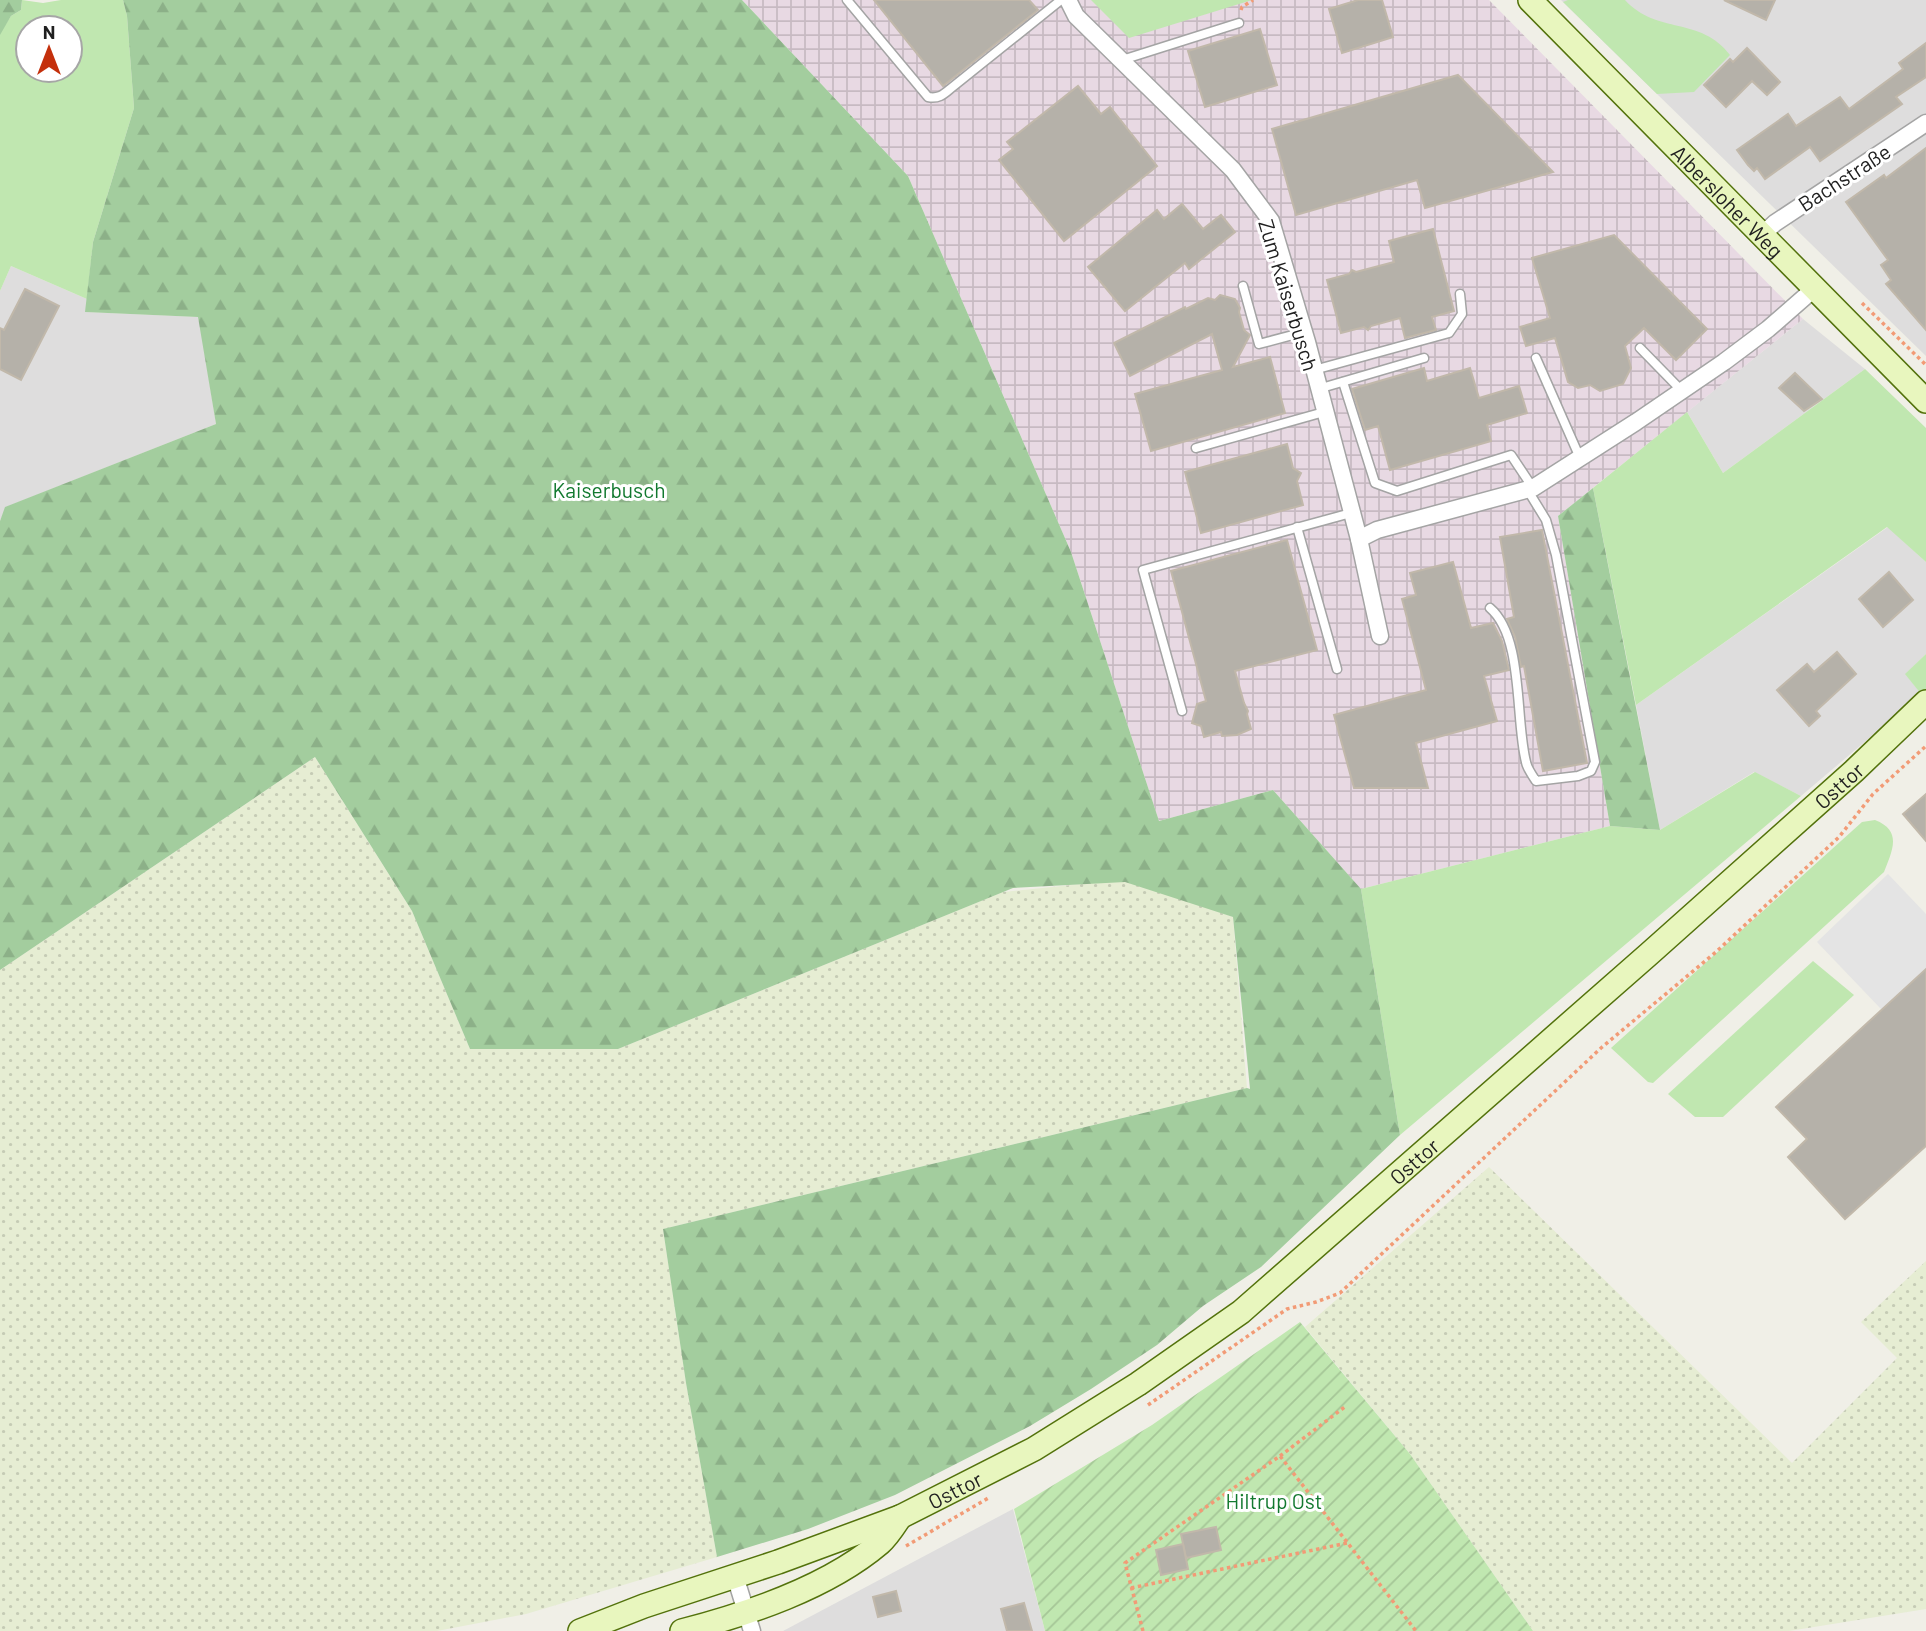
<svg xmlns="http://www.w3.org/2000/svg" width="1926" height="1631" viewBox="0 0 1926 1631" font-family="Barlow,sans-serif">
<style>
.residential{fill:#dedddd}
.industrial{fill:url(#industrial-grid)}
.farmland{fill:url(#farmland-dots)}
.grass{fill:#c0e7b0;fill-rule:evenodd}
.forest{fill:url(#forest-firs)}
.garden{fill:url(#garden-furrows)}
.parking{fill:#e4e4e4}
.building{fill:#b5b1a9;stroke:#c1b8aa;stroke-width:2}
.lines{fill:none;stroke-linecap:round;stroke-linejoin:round}
.service-casing{stroke:#a4a4a4;stroke-width:11}
.minor-casing{stroke:#a4a4a4;stroke-width:19}
.secondary-casing{stroke:#53720c;stroke-width:26}
.path{stroke:#f29b76;stroke-width:3.5;stroke-dasharray:3.5 3.5;stroke-linecap:butt}
.service{stroke:#fff;stroke-width:8}
.minor{stroke:#fff;stroke-width:16}
.secondary{stroke:#e8f6be;stroke-width:23}
.labels{text-anchor:middle;dominant-baseline:central;stroke-width:6;stroke-linejoin:round;paint-order:stroke}
.street-label{font-size:21px;fill:#202020;stroke:#fff}
.park-label{font-size:21px;fill:#12792f;stroke:#fff}
</style>
<defs>
<pattern id="industrial-grid" width="8" height="8" patternUnits="userSpaceOnUse" patternTransform="scale(1.75)"><rect width="8" height="8" fill="#e8d9e3"/><path d="M0 4h8M4 0v8" fill="none" stroke="#c7bac2"/></pattern>
<pattern id="farmland-dots" width="8" height="8" patternUnits="userSpaceOnUse" patternTransform="scale(1.75)"><rect width="8" height="8" fill="#e6edd3"/><path d="M2 2h.1M6 6h.1" fill="none" stroke="#c5cbb5" stroke-width="1.8" stroke-linecap="round"/></pattern>
<pattern id="forest-firs" width="22" height="20" patternUnits="userSpaceOnUse" patternTransform="scale(1.75)"><rect width="22" height="20" fill="#a3cd9e"/><path d="M5 1l3.5 6h-7zM16 11l3.5 6h-7z" fill="#8cb088"/></pattern>
<pattern id="garden-furrows" width="10" height="10" patternUnits="userSpaceOnUse" patternTransform="scale(1.75)"><rect width="10" height="10" fill="#c0e7b0"/><path d="M-1 1l2-2M0 10L10 0M9 11l2-2" fill="none" stroke="#a5c697"/></pattern>
</defs>
<rect width="100%" height="100%" fill="#f0efe7"/>
<g class="residential">
<path d="M1561 0H1926V356L1657 94Z"/>
<path d="M11 266 87 299 86 312 199 317 216 424 6 507 0 521V291Z"/>
<path d="M1803 319 1865 369 1723 473 1687 412Z"/>
<path d="M1888 527 1926 562V654L1906 674 1921 694 1801 796 1754 772 1660 830 1636 705Z"/>
<path d="M1013 1509 1045 1631H783Z"/>
</g>
<path class="industrial" d="M742 0H1489L1803 319 1558 516 1610 826 1361 889 1273 790 1159 821 1071 552 908 176Z"/>
<g class="farmland">
<path d="M315 757 412 911 470 1049H618L1003 892 1129 879 1233 917 1247 1088 663 1229 686 1383 717 1557 526 1614 437 1631H0V970Z"/>
<path d="M1489 1167 1792 1463 1897 1358 1861 1322 1926 1261V1609L1789 1631H1533L1410 1454 1305 1327Z"/>
</g>
<g class="grass">
<path d="M22 0 43 3 61 0H123L127 16 134 108 93 242 87 299 11 266 0 291V33L11 16 21 10ZM28 28H70V70H28Z"/>
<path d="M1091 0H1252L1129 38Z"/>
<path d="M1568 0H1625C1657 35 1701 16 1730 55L1694 92 1657 94 1563 2Z"/>
<path d="M1865 369 1926 428V562L1887 527 1636 705 1593 488 1687 412 1723 473Z"/>
<path d="M1926 654V689L1921 694 1905 674Z"/>
<path d="M1755 772 1801 796 1400 1135 1361 889 1610 826 1660 830Z"/>
<path d="M1875 820C1903 831 1892 851 1884 872L1653 1083 1648 1082 1611 1048 1862 822Z"/>
<path d="M1813 961 1854 995 1723 1117H1695L1668 1094Z"/>
</g>
<g class="forest">
<path d="M0 0H22L21 10 11 16 0 35Z"/>
<path d="M123 0H742L908 176 1071 552 1159 821 1273 790 1361 889 1400 1135 1261 1267 1203 1306 1157 1345 1091 1389 1030 1426 895 1495 808 1529 717 1557 686 1383 663 1229 1247 1088 1250 1089 1233 917 1125 882 1013 888 618 1049H470L412 911 315 757 0 970V521L5 507 216 424 198 317 85 312 93 242 134 108 127 16Z"/>
<path d="M1593 488 1660 830 1610 826 1558 516Z"/>
</g>
<path class="garden" d="M1300 1322 1410 1454 1533 1631H1045L1014 1509 1152 1425Z"/>
<path class="parking" d="M1888 874 1926 914V969L1882 1010 1817 942Z"/>
<g class="building">
<path d="M874 0H1029L1038 10 943 86Z"/>
<path d="M1358 0H1382L1393 37 1342 53 1329 9Z"/>
<path d="M1724 0H1775L1766 20Z"/>
<path d="M1260 29 1277 85 1205 107 1188 51Z"/>
<path d="M1926 43V77L1896 97 1902 104 1820 161 1810 147 1765 179 1757 168 1754 171 1748 165 1737 150 1788 114 1796 126 1840 97 1849 109 1903 69 1899 63Z"/>
<path d="M1747 48 1780 82 1767 95 1752 81 1726 107 1704 85 1730 59 1733 62Z"/>
<path d="M1458 75 1553 172 1425 208 1417 180 1296 215 1272 129Z"/>
<path d="M1078 86 1101 114 1110 107 1157 166 1064 241 999 160 1013 149 1007 142Z"/>
<path d="M1926 148V330L1886 284 1891 280 1881 265 1888 260 1846 202 1884 175 1886 178Z"/>
<path d="M1182 204 1203 229 1221 215 1235 232 1189 269 1185 263 1125 311 1088 267 1157 210 1164 219Z"/>
<path d="M1433 229 1454 311 1432 317 1436 330 1405 338 1400 318 1371 326 1368 330 1364 327 1341 333 1327 280 1349 274 1352 270 1356 272 1394 262 1389 241Z"/>
<path d="M1614 235 1707 329 1676 360 1644 328 1625 346 1631 368 1623 384 1600 391 1590 385 1578 388 1568 382 1555 338 1526 346 1520 327 1550 318 1532 258Z"/>
<path d="M25 289 59 306 21 380 0 369V328L4 330Z"/>
<path d="M1220 295 1235 299 1240 308 1239 312 1244 330 1250 335 1233 367 1270 357 1285 413 1151 451 1135 394 1222 370 1212 334 1130 376 1114 343 1185 307 1186 309 1208 298 1215 300Z"/>
<path d="M1424 368 1427 381 1470 368 1479 398 1519 386 1527 413 1487 425 1491 441 1390 470 1378 426 1365 430 1352 389Z"/>
<path d="M1795 373 1822 399 1804 411 1779 388Z"/>
<path d="M1287 444 1293 468 1301 473 1297 481 1303 505 1201 533 1185 472Z"/>
<path d="M1542 530 1587 763 1543 771 1524 666 1521 667 1515 637 1507 619 1514 617 1500 537Z"/>
<path d="M1287 540 1317 650 1235 671 1244 703 1248 711 1247 714 1251 729 1237 735 1222 736 1221 732 1204 737 1201 726 1192 723 1197 704 1206 701 1171 571Z"/>
<path d="M1453 562 1471 628 1493 623 1502 641 1509 670 1484 676 1497 721 1416 743 1428 788H1354L1334 715 1426 690 1402 599 1416 595 1410 573Z"/>
<path d="M1889 572 1913 600 1883 627 1859 599Z"/>
<path d="M1837 652 1856 674 1816 711 1820 716 1809 726 1777 690 1807 664 1814 672Z"/>
<path d="M1926 794V841L1903 814Z"/>
<path d="M1926 969V1146L1845 1219 1788 1157 1807 1139 1776 1107Z"/>
<path d="M1216 1527 1221 1550 1186 1558 1181 1534Z"/>
<path d="M1183 1544 1188 1569 1161 1575 1156 1550Z"/>
<path d="M896 1591 901 1611 878 1617 873 1597Z"/>
<path d="M1024 1603 1032 1631H1007L1001 1609Z"/>
</g>
<g class="lines">
<g class="service-casing">
<g id="service">
<path d="M847 0 928 97C938 99 943 95 950 89L1061 0"/>
<path d="M1122 60 1239 23"/>
<path d="M1243 286 1259 344 1304 332"/>
<path d="M1640 348 1682 391"/>
<path d="M1536 358 1580 458"/>
<path d="M1314 370 1449 333 1462 314 1460 294"/>
<path d="M1343 382 1375 483 1397 491 1511 455 1533 488"/>
<path d="M1318 389 1424 358"/>
<path d="M1196 448 1324 412"/>
<path d="M1297 527 1337 669"/>
<path d="M1490 608C1524 637 1515 720 1526 762 1527 768 1532 775 1536 781L1578 776 1591 771 1595 762 1556 555 1546 520 1527 489"/>
<path d="M1182 711 1143 570 1351 513"/>
</g>
</g>
<g class="minor-casing">
<g id="minor">
<path d="M1068 0 1076 16 1233 170 1271 221 1307 342 1359 539 1380 636"/>
<path d="M1763 234 1775 223 1926 123"/>
<path d="M1359 539 1377 530 1533 488 1636 422 1724 362 1768 329 1815 288"/>
<path d="M735 1576 752 1631"/>
</g>
</g>
<g class="secondary-casing">
<g id="secondary">
<path id="s1" d="M1530 0 1926 401"/>
<path id="s2" d="M580 1631 644 1606 778 1562 900 1517 1034 1449 1138 1384 1241 1312 1649 954 1854 771 1926 702"/>
<path d="M682 1631C748 1614 827 1588 880 1543 888 1536 894 1526 900 1517"/>
</g>
</g>
<g class="path">
<path d="M1241 10 1242 7 1253 0"/>
<path d="M1862 303 1926 365"/>
<path d="M1148 1405 1287 1309 1316 1302 1340 1293 1601 1048 1716 952 1839 837 1873 794 1926 746"/>
<path d="M1280 1456 1346 1406"/>
<path d="M906 1546 990 1497"/>
<path d="M1131 1588 1347 1543"/>
<path d="M1143 1631 1125 1563 1280 1456 1416 1631"/>
</g>
<use href="#service" class="service"/>
<use href="#minor" class="minor"/>
<use href="#secondary" class="secondary"/>
</g>
<g class="labels">
<g class="street-label">
<text transform="translate(1844 177) rotate(-33)">Bachstraße</text>
<text stroke="none"><textPath href="#s1" startOffset="282">Albersloher Weg</textPath></text>
<text transform="translate(1289 295) rotate(73)">Zum Kaiserbusch</text>
<text stroke="none"><textPath href="#s2" startOffset="1535">Osttor</textPath></text>
<text stroke="none"><textPath href="#s2" startOffset="968">Osttor</textPath></text>
<text stroke="none"><textPath href="#s2" startOffset="401">Osttor</textPath></text>
</g>
<g class="park-label">
<text x="609" y="489">Kaiserbusch</text>
<text x="1274" y="1500">Hiltrup Ost</text>
</g>
</g>
<g transform="translate(49 49)"><circle r="33" fill="#ffffff" stroke="#a6a6a6" stroke-width="2"/>
<path d="M0-5L12 26L0 18L-12 26Z" fill="#c4300c"/>
<text y="-10" font-size="19" font-weight="bold" text-anchor="middle" fill="#202020">N</text>
</g>
</svg>
